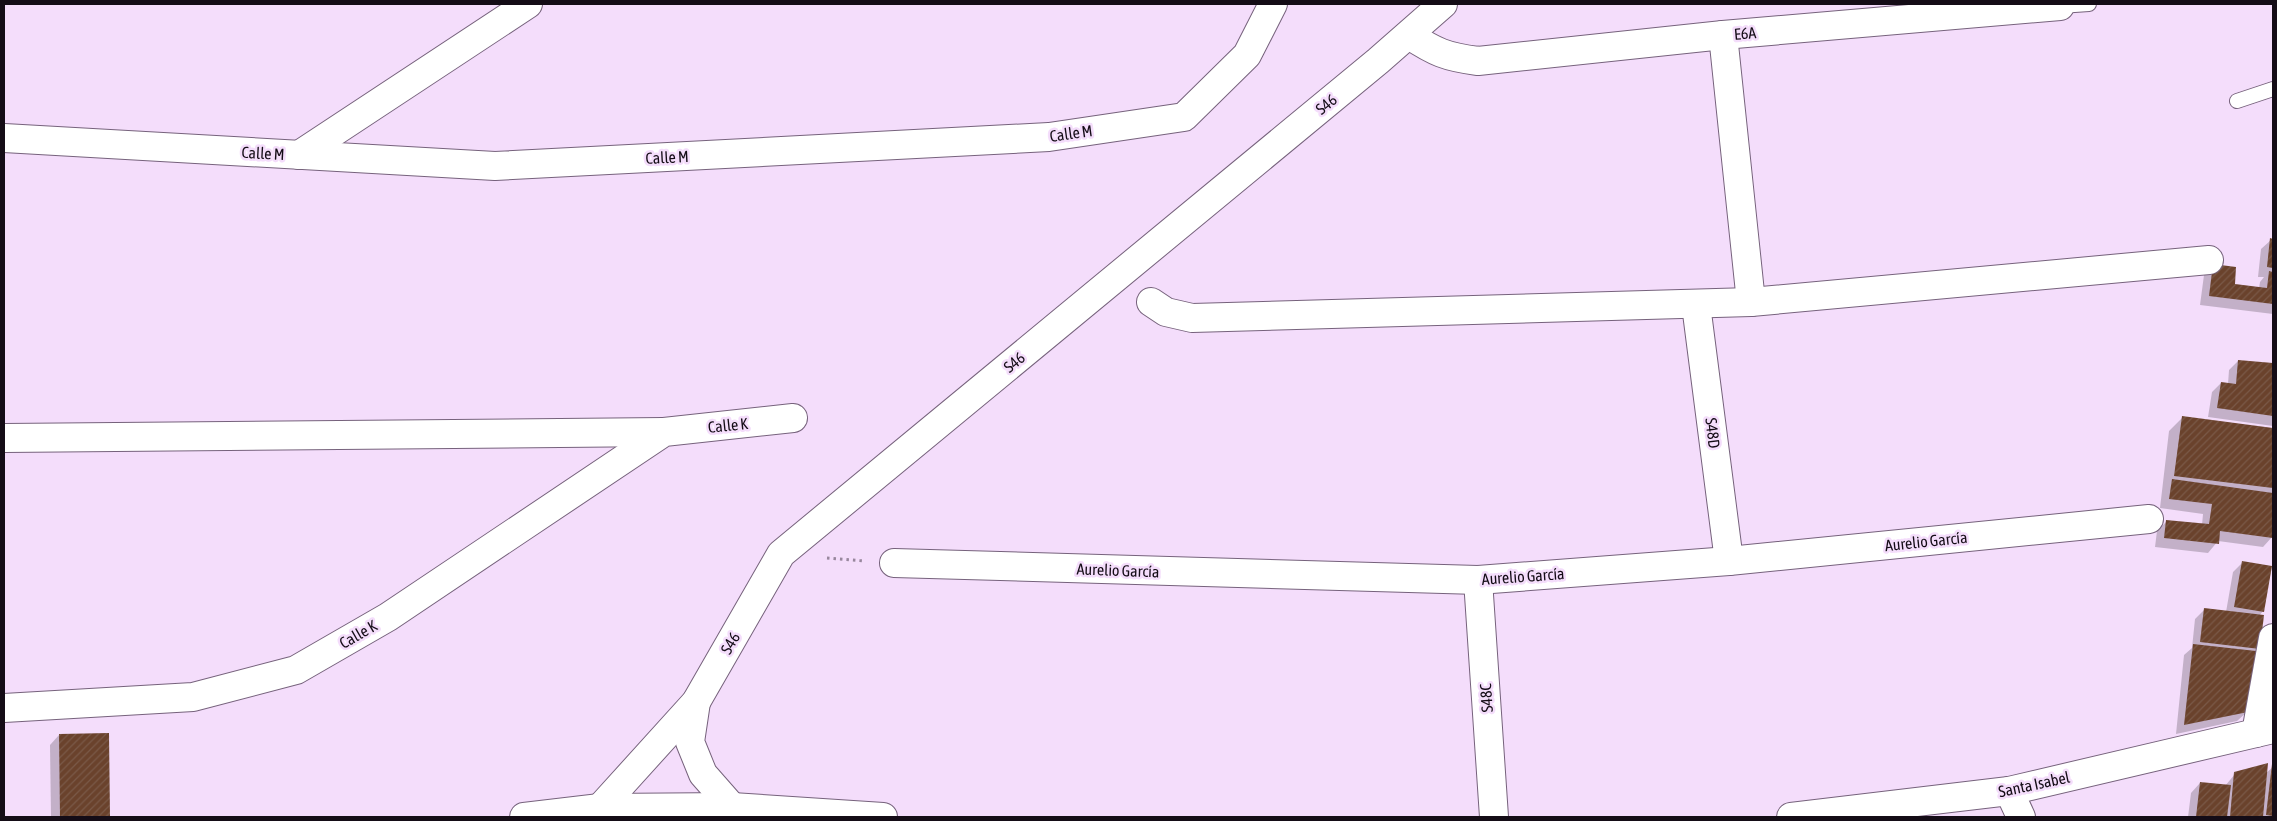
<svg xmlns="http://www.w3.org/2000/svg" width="2277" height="821" viewBox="0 0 2277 821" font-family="'Asap Condensed',sans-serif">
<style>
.shadow{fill:#0003}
.building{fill:url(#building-hatch)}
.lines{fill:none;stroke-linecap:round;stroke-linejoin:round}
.lane-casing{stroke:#76627c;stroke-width:16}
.street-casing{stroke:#76627c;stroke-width:30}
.secondary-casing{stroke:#76627c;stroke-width:30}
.path{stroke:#98879d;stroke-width:3;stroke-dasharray:2.5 4;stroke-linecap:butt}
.lane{stroke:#fff;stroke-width:14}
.street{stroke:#fff;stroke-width:28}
.secondary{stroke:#fff;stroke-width:28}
.labels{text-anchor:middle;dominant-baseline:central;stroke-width:5;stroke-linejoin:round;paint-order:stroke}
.street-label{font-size:16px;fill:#140c16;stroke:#f4ddfb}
</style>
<defs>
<pattern id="building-hatch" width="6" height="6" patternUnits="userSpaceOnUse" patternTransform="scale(1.25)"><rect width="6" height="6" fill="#6a422c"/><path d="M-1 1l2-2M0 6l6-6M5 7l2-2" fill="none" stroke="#7a5948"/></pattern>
</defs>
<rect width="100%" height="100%" fill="#f4ddfb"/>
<g class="shadow">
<path d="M2271 240H2273V314L2200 305 2204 275 2213 265 2233 285 2259 288 2260 282 2264 277H2258L2261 249Z"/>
<path d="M2238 361 2273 364V426L2208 417 2212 392 2221 383 2228 384 2229 370Z"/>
<path d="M2182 418 2273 429V492L2271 494 2273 495V530L2272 537 2263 547 2218 541 2208 553 2155 547 2157 531 2167 521 2202 525 2203 514 2160 508 2169 431Z"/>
<path d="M2242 563 2263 611 2259 616V649L2254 653 2247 712 2237 721 2176 734 2184 655 2192 648 2195 619 2205 609 2226 612 2233 572Z"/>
<path d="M59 735H108V817H51L50 745Z"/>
<path d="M2273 767V817H2188L2191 793 2200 783 2225 786 2235 774H2265Z"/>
</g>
<g class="building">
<path d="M2270 238 2273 239V268L2267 267Z"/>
<path d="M2213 264 2236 267 2235 284 2267 288 2269 271 2273 272V304L2209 296Z"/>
<path d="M2238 360 2273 363V416L2217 408 2221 382 2236 384Z"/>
<path d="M2182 416 2273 428V488L2174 476Z"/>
<path d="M2172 479 2273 493V538L2220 531 2219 544 2164 538 2166 520 2209 524 2212 504 2169 499Z"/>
<path d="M2242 561 2272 566 2264 612 2234 607Z"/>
<path d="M2204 608 2264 615 2260 649 2200 642Z"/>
<path d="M2193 644 2256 651 2248 712 2184 725Z"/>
<path d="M109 733 110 817H60L59 734Z"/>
<path d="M2268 763 2263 817H2230L2234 772Z"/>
<path d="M2272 764H2273V816L2266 815Z"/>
<path d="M2200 782 2231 785 2227 817H2196Z"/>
</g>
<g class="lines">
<g class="lane-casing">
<g id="lane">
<path d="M2060 6 2089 4"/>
<path d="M2237 101 2273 89"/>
</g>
</g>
<g class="street-casing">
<g id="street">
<path d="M1409 35C1435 52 1446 57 1478 61L1723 35 2060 6V4"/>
<path d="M1723 35 1751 302"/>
<path d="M4 138 495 166 1049 137 1184 117 1247 55 1273 4"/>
<path d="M299 155 528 4"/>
<path d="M1151 302 1166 312 1192 318 1751 302 2209 260"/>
<path d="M1696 305 1729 561"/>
<path d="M4 438 664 432"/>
<path d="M894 563 1478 580 1729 561 2149 519"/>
<path d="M1478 580 1494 817"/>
<path d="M696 702 690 742 703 774 732 807"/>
<path d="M4 708 193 697 296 670 388 617 664 432 793 418"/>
<path d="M2256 733 2273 638"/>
<path d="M2009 791 2021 817"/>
<path d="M600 808 696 702 781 554 1378 61 1443 4"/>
</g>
</g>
<g class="secondary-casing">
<g id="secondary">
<path d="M524 817 600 808 732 807 883 817"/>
<path d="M1791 817 2009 791 2273 729"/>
</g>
</g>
<path class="path" d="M827 558 864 561"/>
<use href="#lane" class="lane"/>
<use href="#street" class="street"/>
<use href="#secondary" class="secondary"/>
</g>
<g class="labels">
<g class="street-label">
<text transform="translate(1745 33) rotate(-5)">E6A</text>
<text transform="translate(1326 104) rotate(-40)">S46</text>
<text transform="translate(1071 133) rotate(-8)">Calle M</text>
<text transform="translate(263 153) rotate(3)">Calle M</text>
<text transform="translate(667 157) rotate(-3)">Calle M</text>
<text transform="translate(1014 362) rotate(-40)">S46</text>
<text transform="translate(728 425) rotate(-6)">Calle K</text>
<text transform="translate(1713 433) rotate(83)">S48D</text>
<text transform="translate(1926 541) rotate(-6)">Aurelio García</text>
<text transform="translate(1118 570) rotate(2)">Aurelio García</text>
<text transform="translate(1523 576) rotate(-4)">Aurelio García</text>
<text transform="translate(358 634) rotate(-30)">Calle K</text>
<text transform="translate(730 643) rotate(-60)">S46</text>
<text transform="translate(1486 698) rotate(-94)">S48C</text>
<text transform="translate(2034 784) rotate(-12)">Santa Isabel</text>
</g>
</g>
<rect width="2277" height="821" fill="none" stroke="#140c16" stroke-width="10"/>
</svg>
